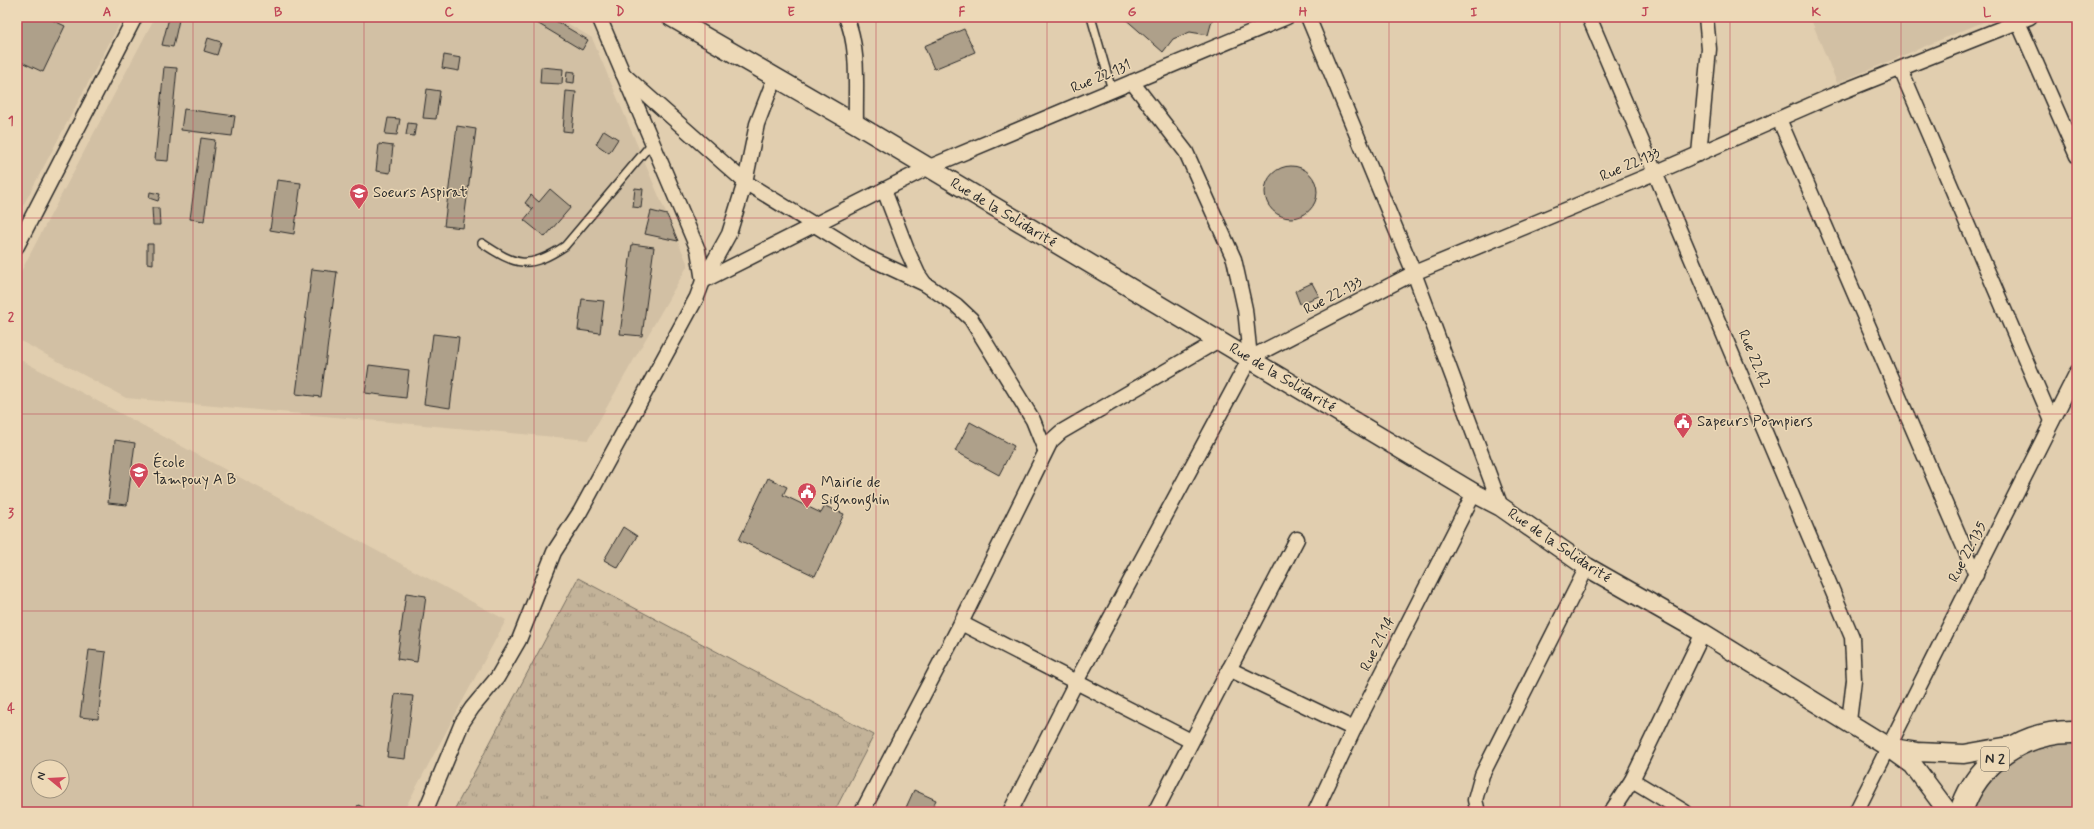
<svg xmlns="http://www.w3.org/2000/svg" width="2094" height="829" viewBox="0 0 2094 829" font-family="Mynerve,sans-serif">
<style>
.built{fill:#d2c0a4;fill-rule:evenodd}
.green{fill:#c3b399;stroke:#776f62}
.park{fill:url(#park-tufts);stroke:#776f62}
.building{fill:#aea08a;stroke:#2b2b2b}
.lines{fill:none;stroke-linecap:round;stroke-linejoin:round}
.service-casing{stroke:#2b2b2b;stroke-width:10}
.minor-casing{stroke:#2b2b2b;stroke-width:17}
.tertiary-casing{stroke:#2b2b2b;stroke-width:21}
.primary-casing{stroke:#2b2b2b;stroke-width:25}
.service{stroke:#edd9b7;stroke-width:7}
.minor{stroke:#edd9b7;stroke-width:14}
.tertiary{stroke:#edd9b7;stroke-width:18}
.primary{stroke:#edd9b7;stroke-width:22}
.grid{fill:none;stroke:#c04656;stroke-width:1;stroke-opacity:0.55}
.labels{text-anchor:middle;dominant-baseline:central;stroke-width:3;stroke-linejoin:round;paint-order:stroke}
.shield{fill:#edd9b7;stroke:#655f55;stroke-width:1}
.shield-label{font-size:14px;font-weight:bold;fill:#2b2b2b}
.street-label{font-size:15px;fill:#2b2b2b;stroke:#edd9b7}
.poi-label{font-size:15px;fill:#2b2b2b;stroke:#edd9b7;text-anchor:start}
.neatline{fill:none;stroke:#c04656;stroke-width:1.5}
.grid-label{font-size:13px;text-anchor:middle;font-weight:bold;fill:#c04656}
</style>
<defs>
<pattern id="park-tufts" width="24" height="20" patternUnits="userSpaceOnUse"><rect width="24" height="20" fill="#c3b399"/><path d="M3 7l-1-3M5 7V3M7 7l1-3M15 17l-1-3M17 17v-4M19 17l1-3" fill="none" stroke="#9f927d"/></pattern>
</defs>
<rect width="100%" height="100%" fill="#e1ceaf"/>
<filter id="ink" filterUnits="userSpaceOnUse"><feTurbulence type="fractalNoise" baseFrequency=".025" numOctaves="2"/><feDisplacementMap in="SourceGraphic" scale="8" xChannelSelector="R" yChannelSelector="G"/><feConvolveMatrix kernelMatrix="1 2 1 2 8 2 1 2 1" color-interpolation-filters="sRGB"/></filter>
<g filter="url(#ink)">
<g class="built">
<path d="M17 17H123L17 217Z"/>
<path d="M155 17H557L592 38 688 265 588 440 126 398 17 339V279Z"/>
<path d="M1810 17H1995L1837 83Z"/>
<path d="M17 358 506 620 403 812H17ZM38 767H62V791H38Z"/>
</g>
<path class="green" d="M2069 743 2077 744V812H1973C1990 770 2025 746 2069 743Z"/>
<path class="park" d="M578 578 874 735 834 812H453Z"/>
<g class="building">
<path d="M17 17H46L65 26 43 72 17 60Z"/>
<path d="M527 17H549L588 40 582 50Z"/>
<path d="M1123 17H1213L1208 35 1190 32 1173 39 1163 52Z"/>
<path d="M169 18 179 20 173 47 162 45Z"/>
<path d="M964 29 975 52 934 69 924 46Z"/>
<path d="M208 38 221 42 217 55 204 51Z"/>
<path d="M444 55 461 58 459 71 442 68Z"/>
<path d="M164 67 177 68 168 161 155 160Z"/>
<path d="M541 67 563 69 562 84 540 83Z"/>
<path d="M567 71 575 72 574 83 566 82Z"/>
<path d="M427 89 440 91 436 119 423 118Z"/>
<path d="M566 91 576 92 572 132 563 131Z"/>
<path d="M184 109 235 116 232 136 181 130Z"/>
<path d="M388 118 400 119 397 135 385 134Z"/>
<path d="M408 123 416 124 414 136 406 135Z"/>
<path d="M457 126 476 129 463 228 444 226Z"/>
<path d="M604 130 618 139 609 153 596 144Z"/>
<path d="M201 138 215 140 204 221 190 219Z"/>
<path d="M379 144 393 146 390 173 376 171Z"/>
<circle cx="1291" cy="192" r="26"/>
<path d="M277 180 301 183 294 234 270 230Z"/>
<path d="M635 188 643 189 641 208 633 207Z"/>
<path d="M550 189 571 207 545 237 524 220 533 209 525 203 531 195 539 202Z"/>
<path d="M150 192 160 194 158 201 149 198Z"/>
<path d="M152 208H159L160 225H153Z"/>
<path d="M651 211 667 215 678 241 645 234Z"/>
<path d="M147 244H153V264L147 263Z"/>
<path d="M632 244 654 247 642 336 620 334Z"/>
<path d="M312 269 337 272 321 397 296 394Z"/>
<path d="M1312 283 1319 296 1300 304 1295 291Z"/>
<path d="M582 299 604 301 600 333 578 330Z"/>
<path d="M433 334 459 337 450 408 424 404Z"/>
<path d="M369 365 409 370 406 398 365 393Z"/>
<path d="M970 422 1014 446 999 475 955 451Z"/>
<path d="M115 440 135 443 127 505 108 503Z"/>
<path d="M768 478 787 487 783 495 821 513 825 506 844 514 815 576 739 540Z"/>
<path d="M623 527 637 536 618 568 604 560Z"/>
<path d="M406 593 426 596 417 662 397 659Z"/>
<path d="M89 650 106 652 98 719 80 717Z"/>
<path d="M395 694 413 696 405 759 387 757Z"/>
<path d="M914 790 936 800 930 812H904Z"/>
<path d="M358 805 372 811 371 812H355Z"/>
</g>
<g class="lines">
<g class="service-casing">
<g id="service">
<path d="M1091 17 1112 90"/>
<path d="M482 243C516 266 529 270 565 246L652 143"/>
</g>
</g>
<g class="minor-casing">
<g id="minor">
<path d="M599 17 698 250 703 281"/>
<path d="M846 17C860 49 855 90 856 124"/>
<path d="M1308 17 1414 273 1501 507"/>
<path d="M1589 17 1852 637 1854 680 1849 721"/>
<path d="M2018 22 2077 156"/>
<path d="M1901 70 2052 421"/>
<path d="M623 74 745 182 865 256 925 284"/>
<path d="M1779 119 1976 575"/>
<path d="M1699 154 1709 49 1706 17"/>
<path d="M884 190 907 250 918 274 925 284 956 305 971 319 1033 420 1045 450"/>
<path d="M17 246 135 17"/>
<path d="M703 281 927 168 1287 17"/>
<path d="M1250 358 1414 273 1657 172 1831 96 2030 17"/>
<path d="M961 623 1191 741"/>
<path d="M1229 669 1354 729"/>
<path d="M1632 780 1685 812"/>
<path d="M425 812 462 723 472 708 497 678 519 640 554 552 580 512 697 297 703 281 729 234 745 182 757 124 775 77"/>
<path d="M862 812 961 623 1051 441 1061 432 1219 340"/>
<path d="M1010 812 1076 682 1250 358 1245 309 1234 259 1186 152 1132 82"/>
<path d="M1155 812 1297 539"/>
<path d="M1315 812 1354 729 1474 493"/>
<path d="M1478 812 1475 800 1482 775 1587 567"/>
<path d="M1611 812 1632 780 1703 633"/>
<path d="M1856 812 2077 372"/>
</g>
</g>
<g class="tertiary-casing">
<g id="tertiary">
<path d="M671 17 856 124 1474 493 1501 507 1587 567 1703 633 1888 747 1913 765 1948 812"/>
<path d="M1893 748 1917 752 1964 754 2015 745"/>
</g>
</g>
<g class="primary-casing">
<path id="primary" d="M1961 812C1977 761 2025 730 2077 732"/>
</g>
<use href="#service" class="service"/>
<use href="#minor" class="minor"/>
<use href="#tertiary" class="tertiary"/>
<use href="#primary" class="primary"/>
</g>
</g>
<path class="grid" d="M193 17V812M364 17V812M534 17V812M705 17V812M876 17V812M1047 17V812M1218 17V812M1389 17V812M1560 17V812M1730 17V812M1901 17V812M17 218H2077M17 414H2077M17 611H2077"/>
<defs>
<g id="university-pin" transform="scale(1)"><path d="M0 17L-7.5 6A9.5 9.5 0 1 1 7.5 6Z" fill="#d1495b" stroke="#edd9b7"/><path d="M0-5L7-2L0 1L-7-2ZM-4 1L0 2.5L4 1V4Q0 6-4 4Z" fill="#fff"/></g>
<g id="civic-pin" transform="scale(1)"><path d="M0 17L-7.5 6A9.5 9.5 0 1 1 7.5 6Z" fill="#d1495b" stroke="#edd9b7"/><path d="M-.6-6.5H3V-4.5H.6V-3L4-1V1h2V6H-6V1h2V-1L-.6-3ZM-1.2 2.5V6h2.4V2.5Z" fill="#fff"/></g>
<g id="school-pin" transform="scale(1)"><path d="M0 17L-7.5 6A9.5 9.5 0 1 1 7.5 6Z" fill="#d1495b" stroke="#edd9b7"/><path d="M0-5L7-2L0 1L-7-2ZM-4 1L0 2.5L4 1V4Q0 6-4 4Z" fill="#fff"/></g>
</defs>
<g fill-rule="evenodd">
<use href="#university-pin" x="359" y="193"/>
<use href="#civic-pin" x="1683" y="422"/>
<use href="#school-pin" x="139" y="472"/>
<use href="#civic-pin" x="807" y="492"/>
</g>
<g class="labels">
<rect class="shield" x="1981" y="747" width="28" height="24" rx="3"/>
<g class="shield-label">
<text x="1995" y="759">N 2</text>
</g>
<g class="street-label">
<text transform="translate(1101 77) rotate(-23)">Rue 22.131</text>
<text transform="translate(1630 165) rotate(-23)">Rue 22.133</text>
<text transform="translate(1003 213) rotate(31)">Rue de la Solidarité</text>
<text transform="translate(1333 296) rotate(-28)">Rue 22.133</text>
<text transform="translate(1754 359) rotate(67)">Rue 22.42</text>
<text transform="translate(1282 378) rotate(31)">Rue de la Solidarité</text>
<text transform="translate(1559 546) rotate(34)">Rue de la Solidarité</text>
<text transform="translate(1968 552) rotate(-63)">Rue 22.135</text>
<text transform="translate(1378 644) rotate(-63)">Rue 21.14</text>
</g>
<g class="poi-label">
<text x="373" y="193">Soeurs Aspirat</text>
<text x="1697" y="422">Sapeurs Pompiers</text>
<text x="153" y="463">École<tspan x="153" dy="17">Tampouy A B</tspan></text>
<text x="821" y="483">Mairie de<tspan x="821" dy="17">Signonghin</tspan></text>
</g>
</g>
<rect width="2094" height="829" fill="none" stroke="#edd9b7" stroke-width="44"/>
<g transform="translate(50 779) rotate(288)"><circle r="19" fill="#edd9b7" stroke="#9f937f"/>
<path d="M0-3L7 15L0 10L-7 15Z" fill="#d1495b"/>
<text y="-6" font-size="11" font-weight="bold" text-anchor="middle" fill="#2b2b2b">N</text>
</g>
<rect x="22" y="22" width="2050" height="785" class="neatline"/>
<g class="grid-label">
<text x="107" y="16">A</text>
<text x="278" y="16">B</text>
<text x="449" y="16">C</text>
<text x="620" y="16">D</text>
<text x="791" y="16">E</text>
<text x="962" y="16">F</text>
<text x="1132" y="16">G</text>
<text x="1303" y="16">H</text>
<text x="1474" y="16">I</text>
<text x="1645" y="16">J</text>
<text x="1816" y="16">K</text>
<text x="1987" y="16">L</text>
<text x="11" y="125">1</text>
<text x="11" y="321">2</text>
<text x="11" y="517">3</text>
<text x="11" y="713">4</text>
</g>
</svg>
